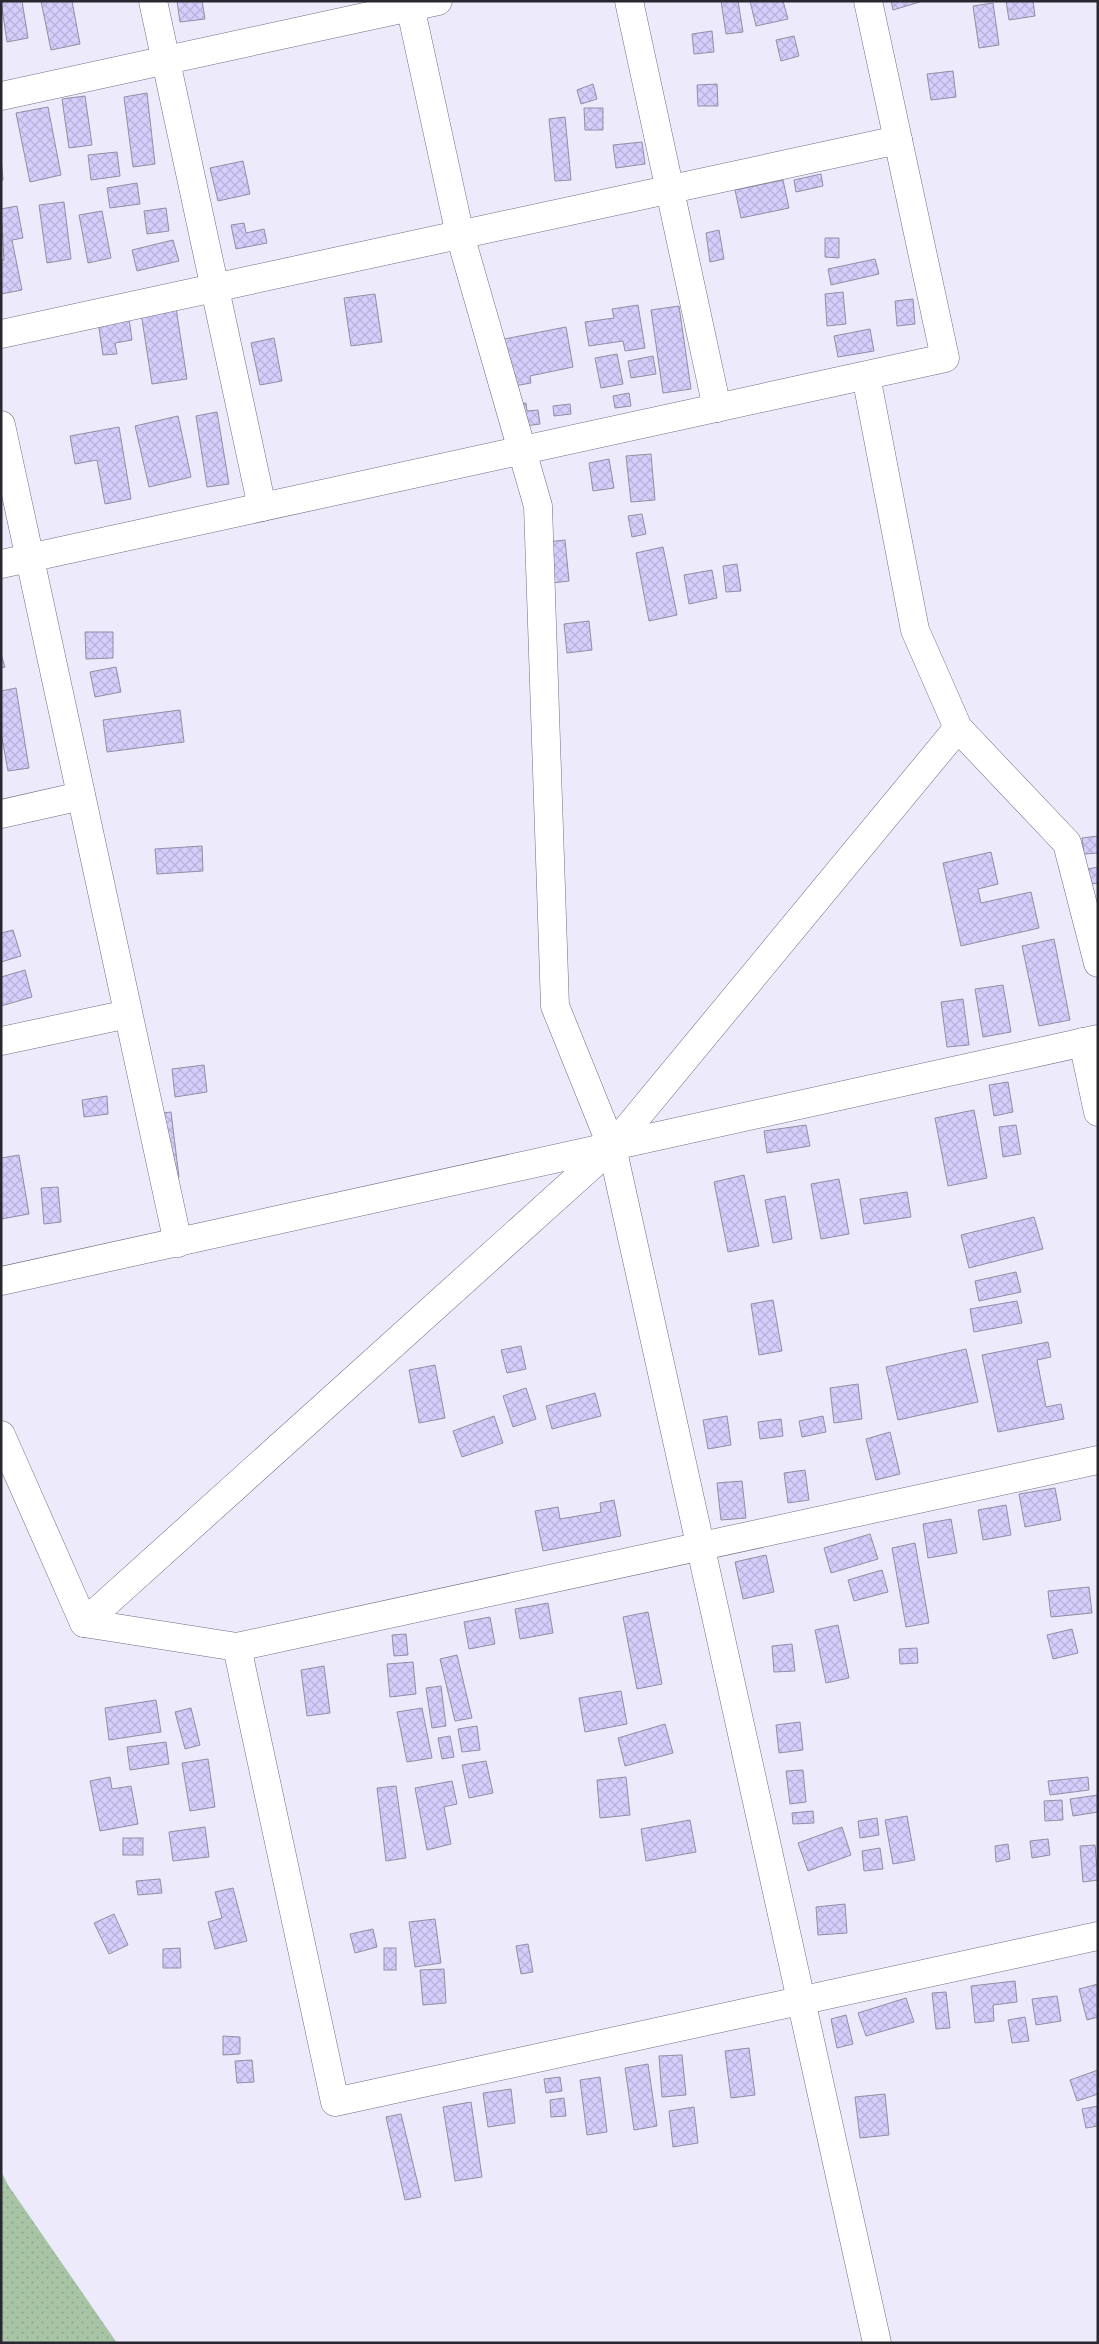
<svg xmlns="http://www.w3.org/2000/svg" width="1099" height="2344" viewBox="0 0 1099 2344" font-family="Commissioner,sans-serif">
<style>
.grass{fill:url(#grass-dots)}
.building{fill:url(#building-cross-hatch);stroke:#928fa3}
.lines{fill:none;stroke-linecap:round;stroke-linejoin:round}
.minor-casing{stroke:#706d80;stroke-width:29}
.minor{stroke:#fff;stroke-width:28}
</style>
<defs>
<pattern id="grass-dots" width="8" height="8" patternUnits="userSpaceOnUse" patternTransform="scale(1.25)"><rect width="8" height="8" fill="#a7c4a5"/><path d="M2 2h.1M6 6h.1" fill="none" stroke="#90a88e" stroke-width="1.8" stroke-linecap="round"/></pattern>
<pattern id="building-cross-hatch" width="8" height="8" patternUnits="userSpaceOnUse" patternTransform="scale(1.25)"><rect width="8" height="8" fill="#d5cefc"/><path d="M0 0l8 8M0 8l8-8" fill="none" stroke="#b7b1d8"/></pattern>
</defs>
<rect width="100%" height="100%" fill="#edeafc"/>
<path class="grass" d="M1 2171 8 2185 117 2343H1Z"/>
<g class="building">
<path d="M1 1H22L28 38 7 42Z"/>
<path d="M41 1H72L80 44 51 50Z"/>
<path d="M177 1H202L205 19 180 22Z"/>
<path d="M721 1H738L743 32 726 34Z"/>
<path d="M750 1H783L788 19 756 26Z"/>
<path d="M891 1H923L893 10Z"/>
<path d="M1006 1H1033L1035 16 1009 20Z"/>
<path d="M993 3 999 45 979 48 973 6Z"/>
<path d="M712 31 714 52 694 54 692 34Z"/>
<path d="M794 36 799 56 781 61 776 40Z"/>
<path d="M953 71 956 97 931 100 927 74Z"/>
<path d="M593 84 597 99 581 104 577 90Z"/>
<path d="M717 84 718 106H698L697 85Z"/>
<path d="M147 93 155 164 133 167 124 97Z"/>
<path d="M85 96 92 145 69 148 62 99Z"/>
<path d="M48 107 61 175 30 182 16 113Z"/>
<path d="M584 108H603V130H585Z"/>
<path d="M565 117 571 180 555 181 549 119Z"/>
<path d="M642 142 645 164 616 168 613 145Z"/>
<path d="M117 152 120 176 91 180 88 155Z"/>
<path d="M1 158 3 180 1 181Z"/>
<path d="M243 161 250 194 218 201 210 168Z"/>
<path d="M821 174 823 186 796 192 794 180Z"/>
<path d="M783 180 789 208 741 218 735 190Z"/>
<path d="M137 183 140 204 110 208 107 188Z"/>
<path d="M64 202 71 259 47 263 39 205Z"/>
<path d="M17 206 23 238 12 240 22 290 1 294V260H4L1 209Z"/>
<path d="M166 208 169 231 147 234 144 211Z"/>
<path d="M102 211 111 258 88 263 79 215Z"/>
<path d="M244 223 246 233 264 229 267 243 236 249 231 225Z"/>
<path d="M719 230 724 259 710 262 706 233Z"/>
<path d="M825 238H839V258L825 257Z"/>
<path d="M173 240 179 261 137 271 132 250Z"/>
<path d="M875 259 879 274 831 285 828 269Z"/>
<path d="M843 292 846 324 827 326 825 294Z"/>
<path d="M375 294 382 342 351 346 344 298Z"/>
<path d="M913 299 915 324 897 326 895 301Z"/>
<path d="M638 305 645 348 625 351 623 341 589 346 585 322 614 318 612 309Z"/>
<path d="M679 306 691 389 663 393 651 310Z"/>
<path d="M176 308 187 379 152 384 141 313Z"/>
<path d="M129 318 132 340 115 343 117 354 103 355 98 322Z"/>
<path d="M566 327 573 367 530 376 531 383 503 388 494 341Z"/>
<path d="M870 329 874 351 838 357 834 336Z"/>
<path d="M274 338 282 381 260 385 251 343Z"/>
<path d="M617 354 623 384 601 388 595 358Z"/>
<path d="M653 356 656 374 631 378 628 361Z"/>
<path d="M629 393 631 406 615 408 613 396Z"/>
<path d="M526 403 527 411 538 410 540 424 510 428 507 405Z"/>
<path d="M570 404 571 414 554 416 553 406Z"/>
<path d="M217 412 229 484 207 487 196 416Z"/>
<path d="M178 416 191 477 149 487 135 426Z"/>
<path d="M119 427 131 499 105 504 97 460 75 464 70 436Z"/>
<path d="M651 454 655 500 631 502 626 456Z"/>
<path d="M609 459 614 488 593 491 589 463Z"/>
<path d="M642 514 646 534 632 537 628 516Z"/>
<path d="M565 540 569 581 543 584 539 543Z"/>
<path d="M663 547 677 615 649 621 636 553Z"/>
<path d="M737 564 741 591 726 592 723 566Z"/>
<path d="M712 570 717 598 689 604 684 575Z"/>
<path d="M589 621 592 650 567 653 564 624Z"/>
<path d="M85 632H113V658L86 659Z"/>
<path d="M1 654 5 667 1 668Z"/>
<path d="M116 667 121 692 95 697 90 672Z"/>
<path d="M16 688 29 768 8 771 1 733V691Z"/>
<path d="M180 710 184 742 107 752 103 720Z"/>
<path d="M1098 836V853L1084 854 1082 838Z"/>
<path d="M202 846 203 871 157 874 155 849Z"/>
<path d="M991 852 998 884 978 889 981 903 1031 892 1039 928 961 946 943 863Z"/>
<path d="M1098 867V883L1091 884 1088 869Z"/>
<path d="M13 930 21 956 1 962V933Z"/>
<path d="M1054 939 1070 1020 1039 1026 1022 946Z"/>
<path d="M25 970 32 997 1 1006V977Z"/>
<path d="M1003 985 1011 1032 983 1037 975 989Z"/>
<path d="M963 999 969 1045 947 1047 941 1002Z"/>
<path d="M204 1065 207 1092 175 1097 172 1069Z"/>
<path d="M1008 1082 1013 1112 994 1116 989 1085Z"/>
<path d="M107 1096 108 1114 84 1117 82 1100Z"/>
<path d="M974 1110 987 1178 948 1186 935 1118Z"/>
<path d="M171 1112 179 1177 154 1180 146 1115Z"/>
<path d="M806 1125 810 1146 767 1153 764 1131Z"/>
<path d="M1016 1125 1021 1154 1003 1157 999 1127Z"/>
<path d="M19 1155 29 1214 1 1219V1158Z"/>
<path d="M744 1175 759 1246 728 1252 714 1182Z"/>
<path d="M839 1179 849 1234 821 1239 811 1184Z"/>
<path d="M58 1187 61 1222 44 1224 41 1188Z"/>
<path d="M907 1192 911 1217 864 1224 860 1199Z"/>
<path d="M785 1196 792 1239 773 1243 765 1200Z"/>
<path d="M1034 1217 1043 1249 969 1268 961 1235Z"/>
<path d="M1016 1272 1021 1292 979 1301 975 1281Z"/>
<path d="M773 1300 782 1351 759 1355 751 1304Z"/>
<path d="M1017 1301 1022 1323 974 1332 970 1309Z"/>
<path d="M1048 1342 1051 1357 1037 1360 1046 1407 1061 1404 1064 1419 998 1432 982 1355Z"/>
<path d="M521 1346 526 1369 507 1373 501 1350Z"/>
<path d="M966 1349 978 1402 898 1420 886 1367Z"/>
<path d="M435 1365 445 1418 419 1423 409 1370Z"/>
<path d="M858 1384 862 1419 834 1423 830 1388Z"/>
<path d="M526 1388 536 1419 513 1427 503 1396Z"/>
<path d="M595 1393 601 1416 552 1429 546 1406Z"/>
<path d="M494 1416 503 1443 462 1457 453 1431Z"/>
<path d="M727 1416 731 1445 708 1449 703 1420Z"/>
<path d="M823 1416 826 1432 802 1437 799 1421Z"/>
<path d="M781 1419 783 1436 760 1439 758 1422Z"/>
<path d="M890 1432 900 1474 876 1480 866 1439Z"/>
<path d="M805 1470 809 1500 788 1503 784 1473Z"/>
<path d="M742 1481 746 1518 721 1520 717 1483Z"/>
<path d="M1055 1488 1061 1520 1025 1527 1019 1494Z"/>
<path d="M614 1500 621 1536 543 1551 535 1511 558 1507 560 1519 601 1512 600 1503Z"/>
<path d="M1006 1505 1011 1535 983 1540 978 1510Z"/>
<path d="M951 1519 957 1553 928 1558 923 1524Z"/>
<path d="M870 1534 878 1559 831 1573 824 1548Z"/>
<path d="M915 1543 929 1623 906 1627 892 1548Z"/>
<path d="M766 1555 774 1592 743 1599 735 1562Z"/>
<path d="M882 1570 888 1592 854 1601 848 1580Z"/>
<path d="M1089 1587 1092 1613 1051 1617 1048 1591Z"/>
<path d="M548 1603 553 1633 520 1639 515 1609Z"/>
<path d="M648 1612 662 1684 637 1689 623 1617Z"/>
<path d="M490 1617 495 1644 469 1649 464 1622Z"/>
<path d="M838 1625 849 1678 826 1683 815 1630Z"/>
<path d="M1072 1629 1078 1653 1053 1659 1047 1635Z"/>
<path d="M406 1634 408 1655 394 1656 392 1635Z"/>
<path d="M792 1644 795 1671 774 1672 772 1646Z"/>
<path d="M917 1648 918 1663 900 1664 899 1649Z"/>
<path d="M457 1655 472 1718 455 1721 440 1659Z"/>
<path d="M413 1662 416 1694 390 1697 387 1664Z"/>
<path d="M324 1666 330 1713 307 1716 301 1670Z"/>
<path d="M441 1686 446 1726 432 1728 426 1688Z"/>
<path d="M621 1691 627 1724 585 1732 579 1698Z"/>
<path d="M156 1700 161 1732 109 1740 105 1708Z"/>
<path d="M191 1708 200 1745 185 1749 175 1712Z"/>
<path d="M422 1708 432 1758 407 1762 397 1712Z"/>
<path d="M800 1722 803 1750 779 1753 776 1725Z"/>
<path d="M665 1724 673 1753 625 1766 618 1738Z"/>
<path d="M477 1726 480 1750 462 1752 458 1729Z"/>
<path d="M450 1736 454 1757 442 1759 438 1738Z"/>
<path d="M166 1742 169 1764 130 1770 127 1747Z"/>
<path d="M208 1759 215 1807 190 1811 182 1763Z"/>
<path d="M486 1761 493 1793 469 1798 462 1765Z"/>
<path d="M803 1770 806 1802 790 1804 786 1771Z"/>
<path d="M110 1777 112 1789 131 1786 138 1824 100 1831 90 1781Z"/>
<path d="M626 1777 630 1815 600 1818 597 1780Z"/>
<path d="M1088 1777 1089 1790 1050 1795 1048 1781Z"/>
<path d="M452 1781 457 1804 444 1807 451 1844 427 1850 415 1788Z"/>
<path d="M396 1786 406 1858 386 1861 377 1788Z"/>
<path d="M1098 1795V1812L1073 1816 1070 1799Z"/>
<path d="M1062 1800 1063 1820 1045 1821 1044 1801Z"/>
<path d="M813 1811 814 1823 793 1824 792 1813Z"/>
<path d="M907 1816 915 1860 893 1864 885 1820Z"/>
<path d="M877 1818 879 1835 860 1838 858 1821Z"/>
<path d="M690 1820 696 1852 646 1861 641 1829Z"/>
<path d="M205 1827 209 1857 173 1861 169 1832Z"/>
<path d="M842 1827 851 1855 808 1871 798 1843Z"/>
<rect x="123" y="1838" width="20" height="17"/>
<path d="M1048 1839 1050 1855 1032 1858 1030 1841Z"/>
<path d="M1008 1844 1010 1859 996 1862 995 1846Z"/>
<path d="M1095 1845 1098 1880 1083 1882 1080 1846Z"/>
<path d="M880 1848 883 1869 864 1871 862 1851Z"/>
<path d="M160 1879 162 1893 138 1895 136 1881Z"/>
<path d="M233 1888 247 1941 215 1949 208 1922 222 1918 215 1892Z"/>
<path d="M845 1904 847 1933 818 1935 816 1907Z"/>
<path d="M114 1914 128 1945 109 1954 94 1923Z"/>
<path d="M435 1919 441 1963 415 1967 409 1922Z"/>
<path d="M373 1929 377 1947 355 1953 350 1934Z"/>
<path d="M528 1944 533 1972 521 1974 516 1946Z"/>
<path d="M180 1948 181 1968H163V1949Z"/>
<rect x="384" y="1948" width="12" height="22"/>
<path d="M444 1969 446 2003 423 2005 420 1970Z"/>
<path d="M1015 1981 1017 2002 993 2005 994 2021 975 2023 971 1986Z"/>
<path d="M1098 1984V2017L1087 2020 1079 1989Z"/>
<path d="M946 1992 950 2028 936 2029 932 1993Z"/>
<path d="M1057 1996 1061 2021 1036 2025 1032 1999Z"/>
<path d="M906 1998 914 2022 866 2036 858 2013Z"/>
<path d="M846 2015 853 2044 837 2048 831 2019Z"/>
<path d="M1025 2017 1029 2041 1012 2043 1008 2020Z"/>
<path d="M223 2036 240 2037V2054L223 2055Z"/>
<path d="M749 2048 755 2095 731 2098 725 2051Z"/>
<path d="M682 2055 686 2095 662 2097 659 2056Z"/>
<path d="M252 2060 254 2082 237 2083 235 2061Z"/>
<path d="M648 2064 657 2126 634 2130 625 2068Z"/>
<path d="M1098 2070V2094L1077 2101 1070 2080Z"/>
<path d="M560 2077 562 2091 546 2093 544 2079Z"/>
<path d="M600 2077 607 2132 587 2135 580 2080Z"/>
<path d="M511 2089 515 2123 488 2127 483 2093Z"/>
<path d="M885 2094 889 2135 860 2138 855 2097Z"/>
<path d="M564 2098 566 2116 551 2117 550 2100Z"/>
<path d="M471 2102 482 2177 455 2181 443 2107Z"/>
<path d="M1098 2106V2126L1086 2128 1082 2109Z"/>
<path d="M694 2107 698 2143 673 2147 669 2111Z"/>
<path d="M401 2114 421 2197 405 2200 386 2117Z"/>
</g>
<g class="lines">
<g class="minor-casing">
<g id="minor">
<path d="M153 1 262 507"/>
<path d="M409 1 460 235 538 506 555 1006 612 1147 877 2343"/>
<path d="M629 1 717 408"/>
<path d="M1 96 438 1"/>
<path d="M1 334 898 140"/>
<path d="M866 376 915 630 958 728 1067 843 1098 963"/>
<path d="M1 425 178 1243"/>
<path d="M1 564 945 358 868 1"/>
<path d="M1 814 81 796"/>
<path d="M1 1041 128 1014"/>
<path d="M1083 1042 1098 1112"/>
<path d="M1 1281 1098 1039"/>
<path d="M1 1435 84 1623 237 1647 1098 1460"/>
<path d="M84 1623 612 1147 958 728"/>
<path d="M237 1647 335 2102 1098 1936"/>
</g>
</g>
<use href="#minor" class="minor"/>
</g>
<rect width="1099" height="2344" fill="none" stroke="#292830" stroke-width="5"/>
</svg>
